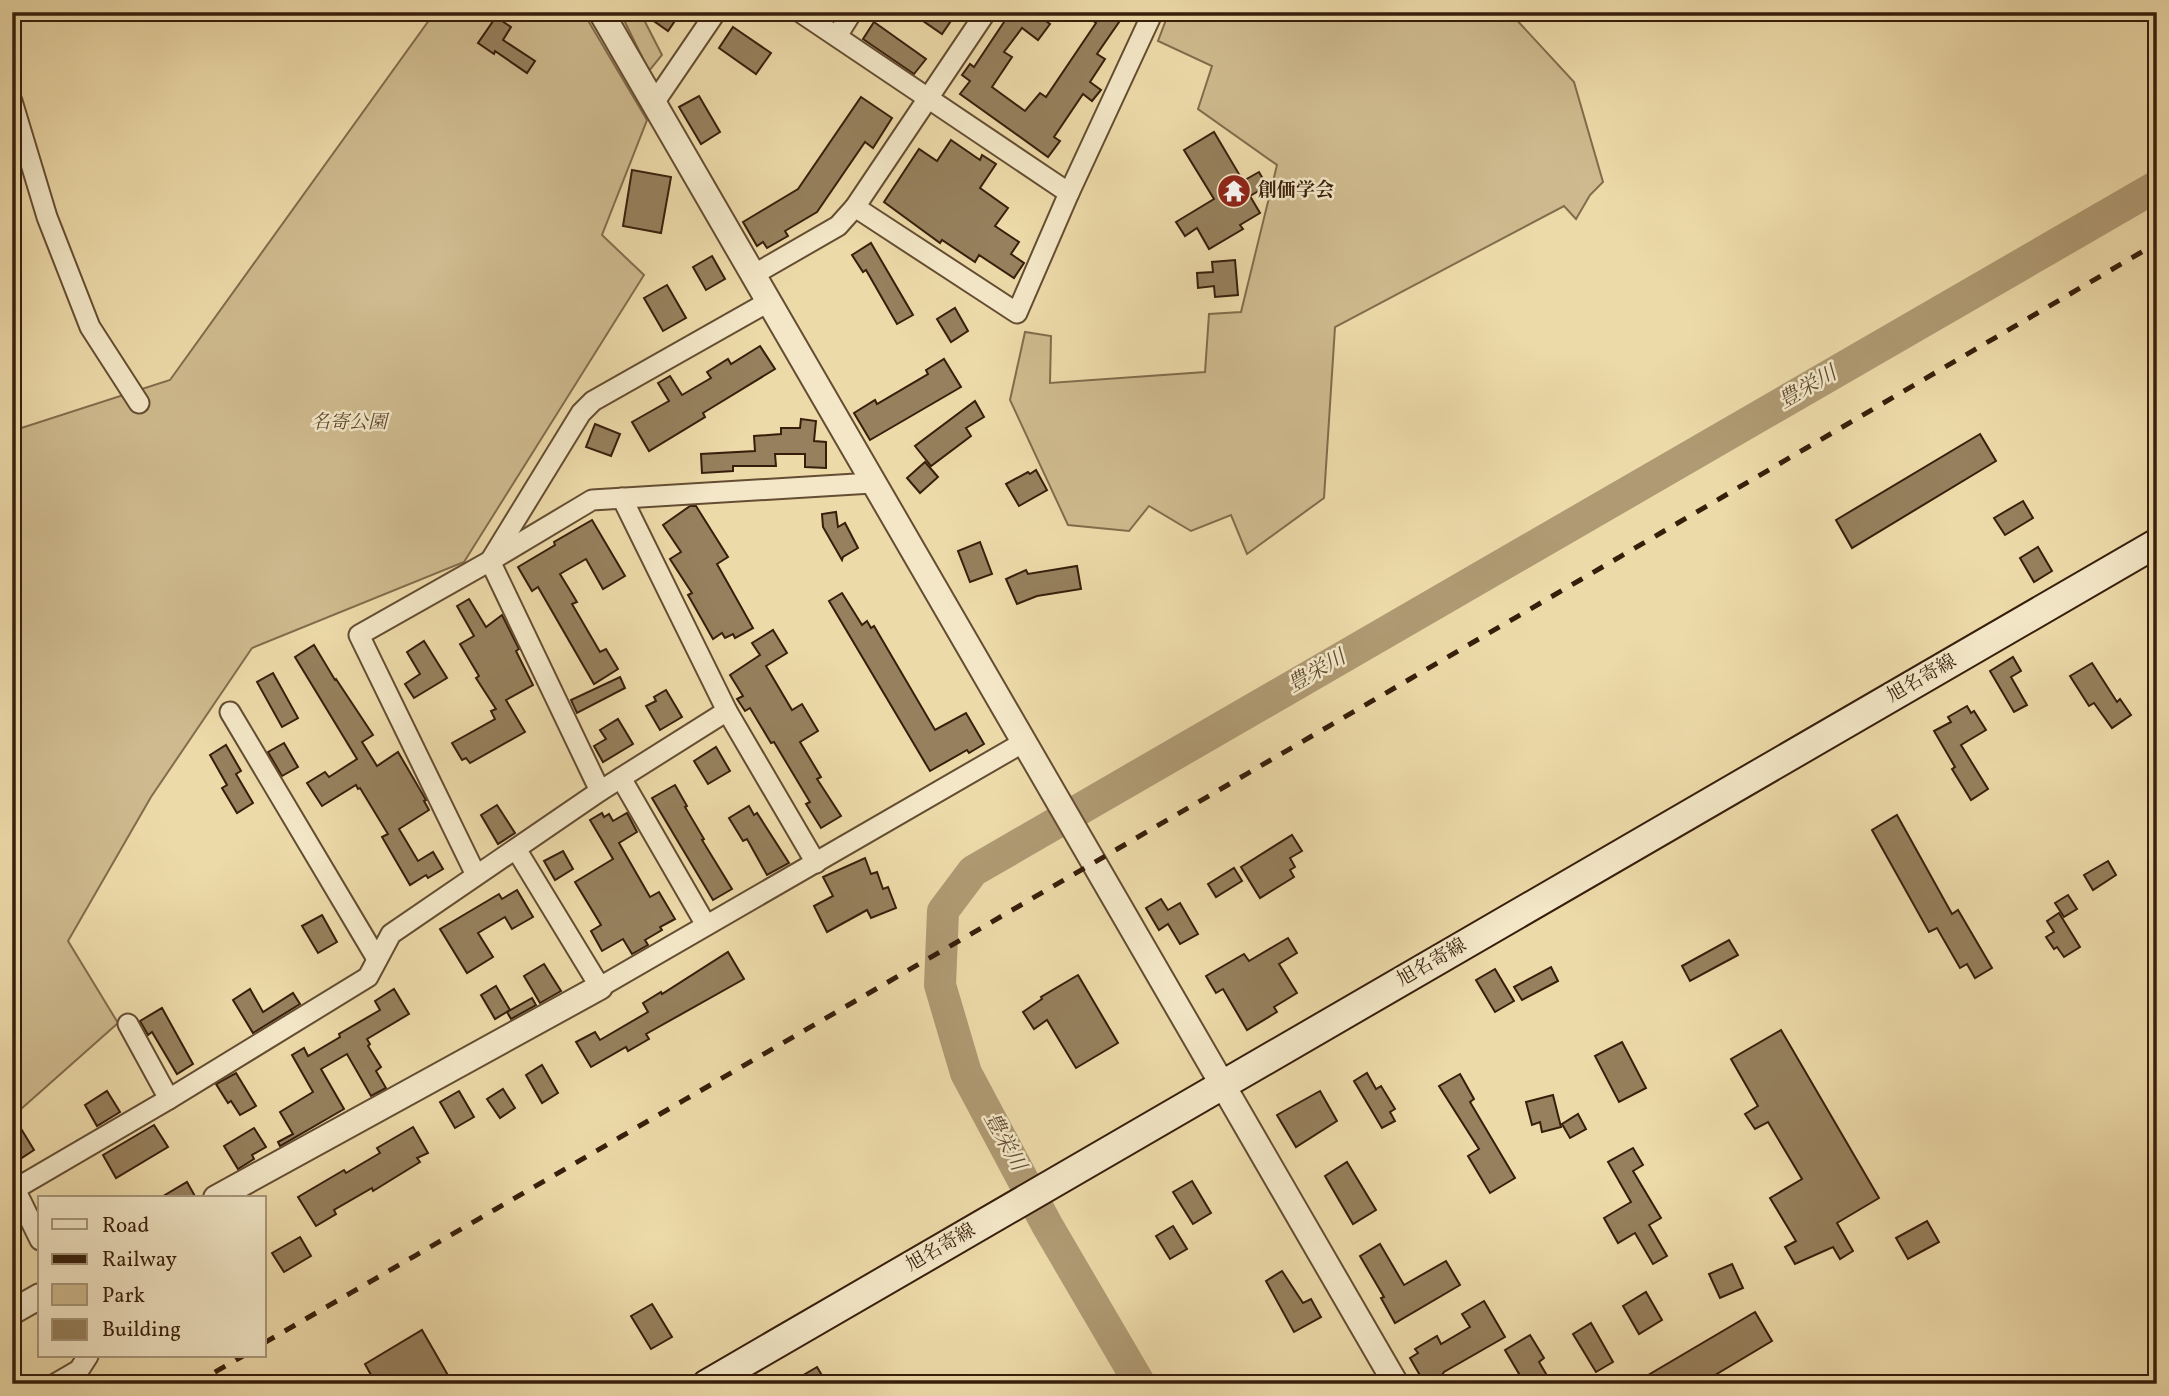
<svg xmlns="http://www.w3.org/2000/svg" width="2169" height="1396" viewBox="0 0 2169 1396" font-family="Vollkorn,'Noto Serif JP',serif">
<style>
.green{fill:#ceba8e;stroke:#826c4c;stroke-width:2}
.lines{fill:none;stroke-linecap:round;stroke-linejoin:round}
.river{stroke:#af9a73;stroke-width:32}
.building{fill:#96805d;stroke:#371e0b;stroke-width:2}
.minor-casing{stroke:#644d32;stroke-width:23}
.tertiary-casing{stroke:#644d32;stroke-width:28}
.secondary-casing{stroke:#371e0b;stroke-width:32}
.minor{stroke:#f3e7c7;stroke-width:19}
.tertiary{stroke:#f3e7c7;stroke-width:24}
.secondary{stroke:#f3e7c7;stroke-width:28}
.rail{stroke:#371e0b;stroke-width:5;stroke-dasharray:12 12;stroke-linecap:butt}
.labels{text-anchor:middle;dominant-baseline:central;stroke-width:5;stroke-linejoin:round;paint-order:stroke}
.poi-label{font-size:19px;font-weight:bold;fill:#371e0b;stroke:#f3e7c7;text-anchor:start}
.park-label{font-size:19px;font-style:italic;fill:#5d452c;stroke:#f3e7c7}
.street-label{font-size:19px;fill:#371e0b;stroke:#f3e7c7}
.water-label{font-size:21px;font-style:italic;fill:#61492f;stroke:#f3e7c7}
</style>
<rect width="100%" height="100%" fill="#eddaa9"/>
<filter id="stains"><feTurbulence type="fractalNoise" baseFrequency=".00286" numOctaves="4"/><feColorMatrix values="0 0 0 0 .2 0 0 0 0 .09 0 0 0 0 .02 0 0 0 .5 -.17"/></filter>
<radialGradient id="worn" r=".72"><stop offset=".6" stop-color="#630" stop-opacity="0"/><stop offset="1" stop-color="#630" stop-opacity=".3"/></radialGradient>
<g class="green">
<path d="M435 12H583L647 120 602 235 644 275 464 562 252 648 151 797 68 941 118 1023 12 1117V431L170 380Z"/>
<path d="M620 12H640L662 55 649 71Z"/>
<path d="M1169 12H1514L1513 16 1574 82 1603 182 1590 195 1576 219 1564 206 1335 327 1324 498 1247 554 1231 515 1191 531 1149 506 1129 531 1068 525 1010 400 1025 332 1051 336 1050 383 1205 372 1209 314 1241 312 1277 165 1198 109 1212 66 1158 41Z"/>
</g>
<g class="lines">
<path class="river" d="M1140 1384 1047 1225 966 1073 940 985 943 911 973 871 2157 186"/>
</g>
<g class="building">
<path d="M641 12H681L668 31Z"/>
<path d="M910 12H957L942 34Z"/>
<path d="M1002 12H1033L1050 24 1038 40 1022 28 1004 52 1012 57 992 87 1025 111 1040 93 1046 97 1096 23 1082 12H1126L1097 54 1105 59 1090 82 1101 90 1092 101 1083 94 1054 137 1060 141 1048 157 960 94 970 81 962 75 970 64 974 67 1004 22 1007 16Z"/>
<path d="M496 17 511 27 503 40 535 61 527 73 495 51 494 54 478 43Z"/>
<path d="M874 22 926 59 914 74 863 39Z"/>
<path d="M733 27 771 53 756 74 719 48Z"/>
<path d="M699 96 720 132 701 144 679 107Z"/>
<path d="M861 97 892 118 873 148 865 142 817 212 785 231 788 236 767 248 763 242 757 246 743 222 798 189Z"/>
<path d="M1214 132 1243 181 1259 172 1267 186 1250 196 1260 213 1240 225 1243 229 1209 249 1197 228 1185 236 1176 222 1214 199 1184 150Z"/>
<path d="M951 140 980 160 982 155 996 164 980 188 1008 208 995 226 1019 242 1011 254 1024 263 1014 278 979 255 975 262 942 240 940 243 884 202 919 149 937 161Z"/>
<path d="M632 170 671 177 661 233 623 226Z"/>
<path d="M871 243 913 315 897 324 866 270 863 272 852 255Z"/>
<path d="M712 256 725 279 706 290 693 267Z"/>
<path d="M1235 260 1238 295 1215 297 1214 286 1198 288 1197 273 1213 272 1212 262Z"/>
<path d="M667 285 686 318 663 331 644 298Z"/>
<path d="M955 308 968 331 951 342 937 319Z"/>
<path d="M760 346 775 369 703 413 705 417 649 451 632 422 669 401 658 383 670 376 682 395 711 378 707 372 728 359 731 364Z"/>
<path d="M944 359 961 387 870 440 854 413 875 400 877 404 928 374 926 370Z"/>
<path d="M975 401 984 417 966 428 971 436 931 466 915 446Z"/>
<path d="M801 419 816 421 814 441 826 442V468L805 467V454H775L776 466H733V471L702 473 701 454 755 451 754 436 781 434V428H800Z"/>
<path d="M595 424 620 434 611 456 586 447Z"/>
<path d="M1980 434 1996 461 1852 548 1836 520Z"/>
<path d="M925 462 938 477 920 493 907 478Z"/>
<path d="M1036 470 1047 490 1019 506 1006 484 1028 472 1030 474Z"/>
<path d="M2023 501 2033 518 2005 535 1994 518Z"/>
<path d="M690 506H696L728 557 717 564 753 628 735 638 733 634 725 638 722 633 713 639 688 595 692 593 670 559 681 552 663 525Z"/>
<path d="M836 512 838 527 845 523 858 548 843 557 842 560 823 527 822 514Z"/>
<path d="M592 520 625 576 603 589 586 559 560 574 577 602 572 604 600 652 606 649 618 669 594 684 538 587 532 591 518 567 555 545 554 542Z"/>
<path d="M980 542 992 574 970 582 958 551Z"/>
<path d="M2038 547 2052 571 2034 582 2020 558Z"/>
<path d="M1077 566 1081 589 1037 596 1017 604 1006 579 1026 570 1028 574Z"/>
<path d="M842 593 862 625 867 621 871 628 874 626 935 730 966 713 984 744 969 753 967 750 930 771 829 601Z"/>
<path d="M469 599 486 627 502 615 519 649 516 651 533 685 506 700 525 732 470 763 466 758 462 760 452 743 495 719 491 711 496 709 476 678 479 676 460 644 474 636 457 606Z"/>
<path d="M773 630 787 653 766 666 792 710 802 704 818 731 800 742 821 777 817 779 841 816 821 828 806 804 810 802 774 742 771 743 750 708 745 711 737 699 743 696 730 675 760 655 752 643Z"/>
<path d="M424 641 447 678 414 698 405 684 420 674 407 652Z"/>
<path d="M314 645 335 680 336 679 373 735 362 742 377 766 398 752 426 800 424 801 429 810 399 829 418 861 433 852 443 869 428 878 426 875 410 885 382 837 388 834 360 788 358 789 356 785 322 806 307 783 325 772 329 777 357 759 295 657Z"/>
<path d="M2013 657 2021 671 2011 677 2027 705 2014 712 1990 671Z"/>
<path d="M2092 663 2117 702 2120 699 2131 715 2112 728 2094 703 2089 706 2070 676Z"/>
<path d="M273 673 298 718 282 727 257 682Z"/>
<path d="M620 677 625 688 577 713 571 700Z"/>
<path d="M666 690 682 717 660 730 646 706 656 701 654 697Z"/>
<path d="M1967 706 1971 713 1974 711 1986 730 1961 745 1988 789 1971 800 1952 769 1955 767 1934 731 1951 722 1948 717Z"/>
<path d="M618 719 633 744 603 762 594 746 606 739 600 730Z"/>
<path d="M284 743 298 767 282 776 268 752Z"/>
<path d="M226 745 241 771 236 774 253 803 237 813 222 788 227 785 210 755Z"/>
<path d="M716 747 730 771 708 784 694 761Z"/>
<path d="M675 785 687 806 685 807 704 839 702 840 732 889 713 900 652 798Z"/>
<path d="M497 805 515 833 498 844 481 815Z"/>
<path d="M749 806 754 815 757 813 789 863 767 875 747 839 743 841 729 818Z"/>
<path d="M602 813 604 817 609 814 613 821 627 813 637 832 619 843 650 897 659 892 675 919 660 927 662 930 645 940 648 945 632 954 623 939 602 951 591 931 601 925 575 882 613 859 590 820Z"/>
<path d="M1897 815 1952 914 1958 910 1992 968 1975 978 1967 964 1960 968 1937 928 1929 932 1872 830Z"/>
<path d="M1292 835 1302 851 1290 858 1295 867 1290 870 1294 877 1260 898 1241 867Z"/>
<path d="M563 851 573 869 555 880 544 861Z"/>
<path d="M865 858 871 874 877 872 883 889 888 887 896 908 871 918 867 910 827 932 814 906 833 896 823 877Z"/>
<path d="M2108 861 2116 875 2093 890 2084 875Z"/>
<path d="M1234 868 1242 881 1216 897 1208 884Z"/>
<path d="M517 890 533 917 512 929 505 917 478 933 493 957 467 973 440 929 499 894 502 899Z"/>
<path d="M2068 895 2077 909 2064 917 2055 903Z"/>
<path d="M1161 899 1168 910 1180 903 1198 934 1180 944 1168 924 1159 930 1146 908Z"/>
<path d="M2059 913 2080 947 2064 957 2057 947 2054 949 2046 937 2054 932 2047 921Z"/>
<path d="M322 915 337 942 318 953 302 926Z"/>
<path d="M1288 938 1297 953 1279 964 1297 993 1274 1007 1277 1012 1247 1030 1223 989 1216 993 1206 976 1244 954 1249 961Z"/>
<path d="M1729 940 1738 955 1690 981 1682 966Z"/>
<path d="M728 952 744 979 646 1034 649 1039 628 1051 626 1047 591 1067 576 1042 595 1032 600 1040 648 1012 643 1003 661 992 662 994Z"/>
<path d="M544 964 561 991 540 1003 524 976Z"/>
<path d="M1551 967 1558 981 1522 1000 1514 987Z"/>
<path d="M1495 969 1514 1001 1495 1012 1476 980Z"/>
<path d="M1078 975 1118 1043 1076 1068 1047 1020 1034 1029 1023 1012 1042 999 1041 997Z"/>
<path d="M496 986 510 1010 495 1019 481 995Z"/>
<path d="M250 989 263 1012 293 993 300 1004 253 1033 233 1000Z"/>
<path d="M394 989 409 1014 367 1039 370 1044 368 1046 381 1067 376 1071 386 1088 371 1096 347 1054 321 1069 344 1109 280 1146 278 1142 293 1134 280 1112 313 1092 292 1055 304 1048 308 1056 340 1037 339 1034 380 1010 375 1001Z"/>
<path d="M532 998 536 1005 511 1019 507 1012Z"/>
<path d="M162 1008 193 1064 177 1074 152 1032 148 1035 140 1021Z"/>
<path d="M1781 1030 1879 1198 1837 1223 1853 1251 1840 1259 1833 1247 1795 1264 1785 1247 1796 1241 1770 1198 1802 1179 1768 1122 1755 1129 1745 1114 1758 1106 1731 1059Z"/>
<path d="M1622 1042 1646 1088 1619 1102 1595 1056Z"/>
<path d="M542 1065 558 1093 542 1103 526 1075Z"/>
<path d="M236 1073 256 1106 240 1115 231 1101 228 1103 216 1084Z"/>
<path d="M1367 1073 1376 1089 1381 1086 1395 1109 1390 1112 1395 1121 1382 1128 1354 1081Z"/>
<path d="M1460 1074 1474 1099 1470 1102 1515 1178 1490 1193 1468 1156 1479 1149 1439 1086Z"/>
<path d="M503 1089 515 1108 500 1118 487 1099Z"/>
<path d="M107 1091 120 1112 97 1126 85 1105Z"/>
<path d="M459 1091 474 1117 455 1128 440 1102Z"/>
<path d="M1320 1091 1337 1121 1296 1147 1277 1115Z"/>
<path d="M1553 1095 1561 1127 1542 1132 1540 1122 1532 1125 1526 1102Z"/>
<path d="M12 1114 34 1150 17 1161 12 1153Z"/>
<path d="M1578 1114 1586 1129 1570 1138 1562 1124Z"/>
<path d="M154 1125 168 1147 116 1178 103 1155Z"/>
<path d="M413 1127 428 1153 417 1158 420 1162 373 1191 372 1188 334 1210 336 1214 316 1226 298 1197 344 1170 346 1173 380 1153 377 1148Z"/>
<path d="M254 1128 266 1147 252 1155 254 1159 238 1169 224 1146Z"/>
<path d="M1633 1148 1643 1165 1633 1171 1661 1218 1649 1225 1667 1256 1653 1264 1635 1233 1618 1243 1604 1218 1631 1202 1608 1162Z"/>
<path d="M1347 1162 1376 1210 1353 1224 1325 1176Z"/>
<path d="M1192 1181 1211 1213 1193 1224 1173 1192Z"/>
<path d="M187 1182 196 1198H160Z"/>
<path d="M1927 1221 1939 1242 1908 1259 1896 1238Z"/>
<path d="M1173 1226 1187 1249 1170 1259 1156 1236Z"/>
<path d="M300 1237 311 1256 284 1272 272 1253Z"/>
<path d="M1380 1244 1404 1285 1446 1261 1460 1285 1395 1323 1381 1298 1384 1297 1360 1256Z"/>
<path d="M1732 1264 1743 1288 1720 1298 1709 1274Z"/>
<path d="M1282 1271 1303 1303 1311 1299 1321 1317 1294 1332 1266 1281Z"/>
<path d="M1646 1292 1662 1320 1639 1334 1623 1306Z"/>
<path d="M1484 1301 1505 1337 1444 1372 1442 1375 1447 1384H1425L1410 1358 1418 1353 1415 1349 1437 1336 1441 1344 1470 1327 1462 1314Z"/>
<path d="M652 1304 672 1337 651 1349 631 1316Z"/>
<path d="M1755 1312 1772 1341 1700 1384H1633Z"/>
<path d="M1591 1323 1613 1362 1596 1372 1573 1334Z"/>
<path d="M422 1330 453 1384H376L365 1364Z"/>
<path d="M1530 1335 1544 1358 1539 1362 1552 1384H1525L1505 1350Z"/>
<path d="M817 1367 827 1384H788Z"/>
</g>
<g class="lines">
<g class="minor-casing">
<g id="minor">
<path d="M800 12 1069 193"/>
<path d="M837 36 852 12"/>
<path d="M12 101 47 217 90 327 139 403"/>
<path d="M654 103 716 12"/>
<path d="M855 207 1017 313 1069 193 1153 12"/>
<path d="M753 275 838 226 855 207 986 12"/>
<path d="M622 498 727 711 816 863"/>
<path d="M492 558 581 413 593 401 768 302"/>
<path d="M490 561 600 791"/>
<path d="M230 712 377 959"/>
<path d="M621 778 706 925"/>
<path d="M516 849 600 987 1024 742"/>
<path d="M476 875 359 635 490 561 592 500 872 483"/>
<path d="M128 1024 169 1099"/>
<path d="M40 1240 15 1189 169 1099 368 977 391 934 600 791 727 711"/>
<path d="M55 1384 79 1370 88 1356"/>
</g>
</g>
<g class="tertiary-casing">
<g id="tertiary">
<path d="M601 12 1396 1384"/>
<path d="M216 1198 600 987"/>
<path d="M12 1312 40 1296"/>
</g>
</g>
<g class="secondary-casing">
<path id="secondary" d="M707 1384 2157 543"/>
</g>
<use href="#minor" class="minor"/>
<use href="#tertiary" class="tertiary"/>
<use href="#secondary" class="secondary"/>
<g class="rail">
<path d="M264 1343C896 978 1527 612 2157 243"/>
<path d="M194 1384 243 1356"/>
</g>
</g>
<defs>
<g id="temple-disc" transform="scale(1.75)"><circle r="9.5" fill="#8f2418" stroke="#f3e7c7"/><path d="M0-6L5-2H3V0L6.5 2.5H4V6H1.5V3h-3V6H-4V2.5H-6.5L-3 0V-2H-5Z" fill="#fff"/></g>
</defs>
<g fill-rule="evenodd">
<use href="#temple-disc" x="1234" y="191"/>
</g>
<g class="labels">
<g class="poi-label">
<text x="1258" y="191">創価学会</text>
</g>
<g class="park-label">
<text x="349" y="423">名寄公園</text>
</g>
<g class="street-label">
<text transform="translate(1922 679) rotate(-30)">旭名寄線</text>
<text transform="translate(1432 963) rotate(-30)">旭名寄線</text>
<text transform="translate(941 1248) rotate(-30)">旭名寄線</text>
</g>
<g class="water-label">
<text transform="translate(1808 388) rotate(-30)">豊栄川</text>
<text transform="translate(1317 672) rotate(-30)">豊栄川</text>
<text transform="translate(1004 1142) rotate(61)">豊栄川</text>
</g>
</g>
<rect width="2169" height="1396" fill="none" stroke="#eddaa9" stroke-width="42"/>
<rect x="14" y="14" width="2141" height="1368" fill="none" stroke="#371e0b" stroke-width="3.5"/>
<rect x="21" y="21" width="2127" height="1354" fill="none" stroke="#371e0b" stroke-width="2"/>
<rect x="38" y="1196" width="228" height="161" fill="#f3e7c7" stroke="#a8977c" stroke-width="2"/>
<rect x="52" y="1219" width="35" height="10" fill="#f3e7c7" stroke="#a8977c" stroke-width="2"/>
<text x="102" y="1232" font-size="21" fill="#371e0b">Road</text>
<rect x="52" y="1254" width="35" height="10" fill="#371e0b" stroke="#a8977c" stroke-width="2"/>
<text x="102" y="1266" font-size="21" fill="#371e0b">Railway</text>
<rect x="52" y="1284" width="35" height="21" fill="#ceba8e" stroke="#a8977c" stroke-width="2"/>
<text x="102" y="1302" font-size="21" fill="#371e0b">Park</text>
<rect x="52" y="1319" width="35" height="21" fill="#96805d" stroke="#a8977c" stroke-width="2"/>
<text x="102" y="1336" font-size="21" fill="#371e0b">Building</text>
<rect width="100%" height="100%" filter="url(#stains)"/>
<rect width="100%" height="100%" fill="url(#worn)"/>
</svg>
